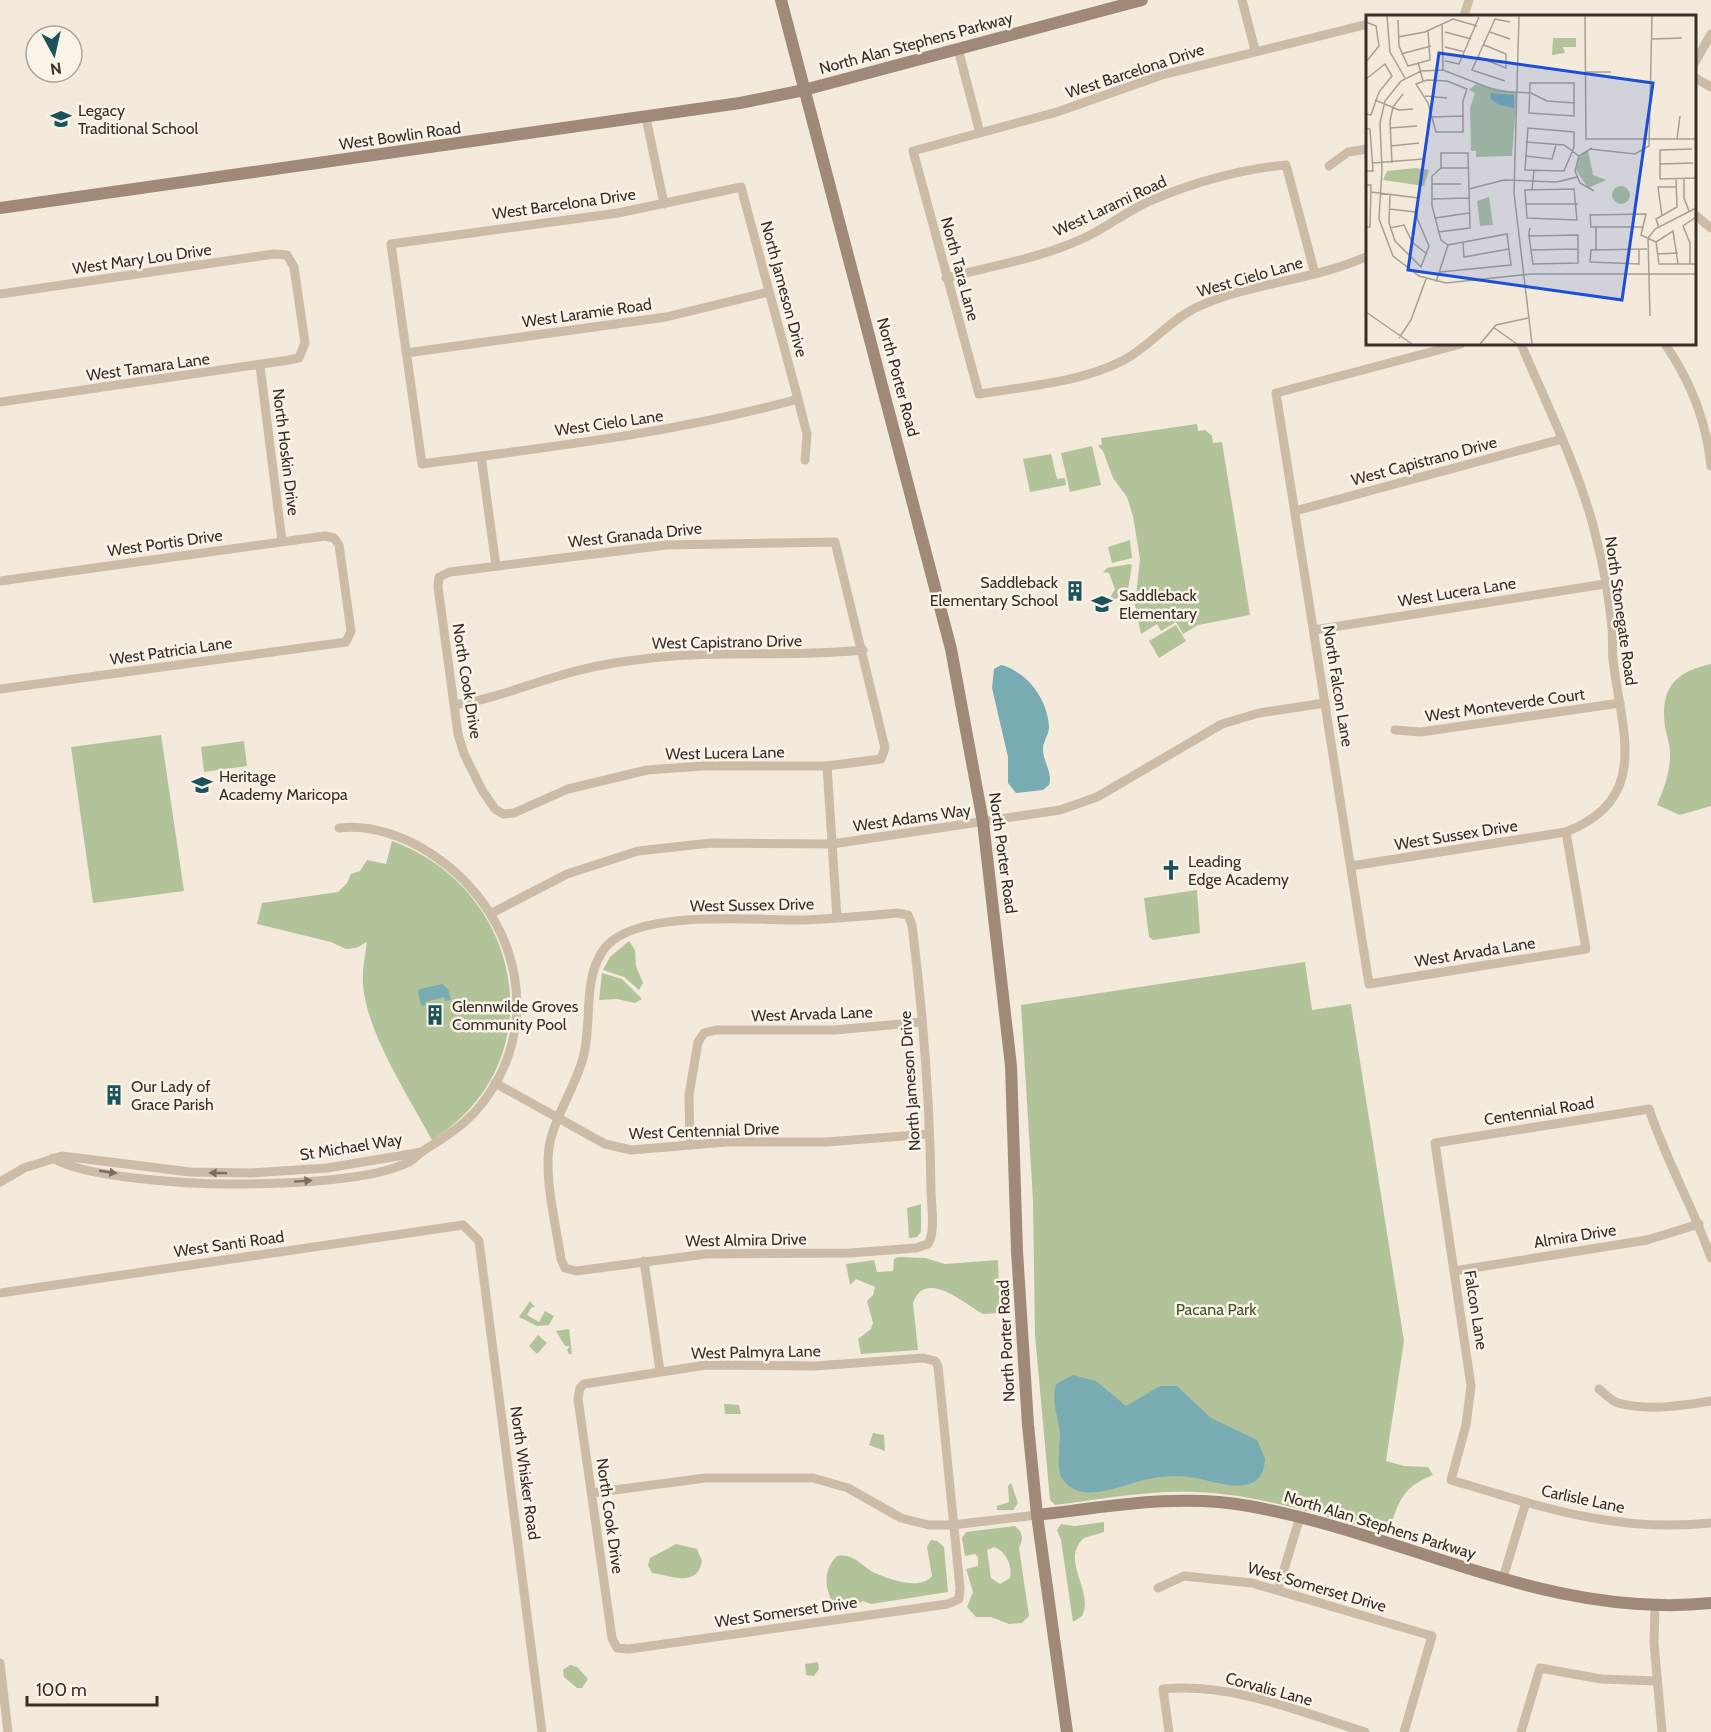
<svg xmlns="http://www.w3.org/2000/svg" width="1711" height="1732" viewBox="0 0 1711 1732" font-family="Cabin,sans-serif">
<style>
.green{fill:#b2c39a;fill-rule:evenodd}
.water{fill:#79abb2}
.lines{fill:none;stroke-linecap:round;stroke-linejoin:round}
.street{stroke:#ccbba6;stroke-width:9}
.secondary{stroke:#a08978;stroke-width:12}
.oneway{fill:#7b6d61}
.labels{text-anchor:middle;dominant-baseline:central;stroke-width:5;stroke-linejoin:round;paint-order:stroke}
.street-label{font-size:16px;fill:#382e28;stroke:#faf3e8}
.poi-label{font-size:16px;fill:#382e28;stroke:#faf3e8;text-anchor:start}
.park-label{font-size:16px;fill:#43572a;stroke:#faf3e8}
.inset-road{fill:none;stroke:#a89f93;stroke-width:1.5}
.view{fill:#1d4ed8;fill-opacity:0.15;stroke:#1d4ed8;stroke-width:3}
.inset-edge{fill:none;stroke:#382e28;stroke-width:3}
</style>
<rect width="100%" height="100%" fill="#f3eadb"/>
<g class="green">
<path d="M1197 424 1198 431 1205 430 1212 436 1213 443 1222 442 1250 615 1198 625 1183 634 1176 622 1161 631 1157 624 1141 634 1135 605 1140 559 1133 516 1127 497 1113 478 1103 451 1098 446 1102 444 1101 438Z"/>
<path d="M1092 446 1101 485 1070 492 1061 453Z"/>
<path d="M1051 454 1057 479 1065 478 1066 485 1030 492 1023 459Z"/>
<path d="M1130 540 1132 558 1112 563 1108 547Z"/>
<path d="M1129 564 1132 565 1127 596 1114 599 1111 596 1115 589 1109 573 1103 572 1107 568Z"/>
<path d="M1176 625 1186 641 1159 658 1149 641Z"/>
<path d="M1711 664V806L1680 815 1657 805C1664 788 1670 773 1670 755 1670 745 1667 736 1665 727 1660 689 1674 672 1711 664Z"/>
<path d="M161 735 184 891 93 903 71 747Z"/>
<path d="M244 741 247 766 204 772 201 747Z"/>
<path d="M392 841C524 889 557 1062 432 1140 409 1097 366 1032 363 984 362 970 365 956 367 942L356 948 346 949 331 942 257 924 262 903 338 892 347 883 351 874 360 871 367 860 386 864Z"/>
<path d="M1197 890 1200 933 1153 940 1149 937 1144 898Z"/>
<path d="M629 941 635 950 636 966 643 983 639 990 624 977 603 970 610 957Z"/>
<path d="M1305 962 1312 1010 1351 1004 1404 1341 1386 1461 1404 1466 1428 1467 1433 1475C1400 1488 1398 1504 1388 1535 1325 1516 1263 1495 1197 1492 1150 1490 1102 1499 1055 1505L1050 1500 1035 1335 1033 1200 1021 1005Z"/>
<path d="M602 973 622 979 642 999 635 1003 617 999 599 1000Z"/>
<path d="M921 1204V1232L917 1237 909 1238 907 1208Z"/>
<path d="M898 1257 925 1258 945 1264 998 1260 1000 1313 983 1314C967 1306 926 1267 913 1303L918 1350 861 1354 858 1339 871 1329 873 1323 867 1301 873 1295 875 1287 856 1279 850 1285 846 1264 874 1260 877 1272 893 1271 894 1259Z"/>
<path d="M530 1301 535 1307 531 1308 527 1315 539 1322 545 1311 554 1316 549 1325 537 1326 519 1317Z"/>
<path d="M569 1329 572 1354H569L567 1350 570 1346H565L556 1331Z"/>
<path d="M538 1335 547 1343 537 1354 529 1346Z"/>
<path d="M724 1404 739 1405 741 1414H725Z"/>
<path d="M873 1433 884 1435 885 1451 869 1445Z"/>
<path d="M1011 1483 1018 1503 1013 1510H997V1506L1009 1502 1008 1486Z"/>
<path d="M1104 1522V1532L1084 1538C1059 1560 1095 1592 1082 1616L1073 1622 1061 1540 1057 1530 1061 1524 1075 1526Z"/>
<path d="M1015 1526C1024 1534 1023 1538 1019 1548L1029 1616 1022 1623 1009 1624 991 1617H976L967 1607 973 1592 966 1569 978 1566V1557L975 1554 965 1556 962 1538 966 1532ZM994 1547C1006 1551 1013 1566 1010 1578L1000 1584 991 1578 987 1550Z"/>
<path d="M937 1541 944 1547 948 1592 871 1604 863 1601C852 1608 841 1608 831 1599 824 1585 825 1567 837 1556 854 1553 861 1566 875 1573 889 1579 920 1591 932 1576L927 1547 931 1540Z"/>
<path d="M676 1544 697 1549 702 1561C697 1589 669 1575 652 1573L648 1565 650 1558Z"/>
<path d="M818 1662 819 1669 814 1676 806 1675 805 1664Z"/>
<path d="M570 1665 577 1667 588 1679 582 1688H577L564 1677 563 1670Z"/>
</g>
<g class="water">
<path d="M1001 665C1028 672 1048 700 1049 727 1049 735 1043 741 1043 749 1043 762 1053 773 1049 785L1043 790 1016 793 1008 783V757L992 688 994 669Z"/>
<path d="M442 984 448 989 451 1000 445 1001 444 997 425 1002 426 1005 421 1006 418 992 420 989Z"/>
<path d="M1073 1375 1096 1381 1126 1406 1160 1386H1177L1211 1418 1257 1440 1265 1458C1264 1500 1220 1483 1196 1478 1185 1476 1171 1476 1160 1477 1135 1479 1093 1502 1072 1488 1067 1485 1062 1480 1060 1474 1057 1460 1060 1447 1060 1433 1058 1416 1051 1401 1056 1384Z"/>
</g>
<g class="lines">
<g class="street">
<path d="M1242 0 1255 50"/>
<path d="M1464 16 1469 0"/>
<path d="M1368 24 1162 75 1057 112 913 151 979 394C1027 386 1080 383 1124 360 1152 345 1172 317 1202 305 1255 282 1315 280 1368 256"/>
<path d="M958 49 980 133"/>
<path d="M1694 64 1711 34"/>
<path d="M1694 77 1711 87"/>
<path d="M646 118 664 204"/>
<path d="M1329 166 1348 152 1368 149"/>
<path d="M1694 214 1711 228"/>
<path d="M946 278C992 266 1041 258 1084 238 1108 227 1128 210 1152 200 1193 183 1242 169 1286 165L1315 274"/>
<path d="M0 294 274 254 287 255 294 267 305 343 299 358 289 360 0 402"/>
<path d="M1461 344 1276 393 1369 984 1586 949 1566 832"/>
<path d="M1665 344C1691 382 1706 420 1711 466"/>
<path d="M406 353 666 317 769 292"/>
<path d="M260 366 282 541"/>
<path d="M798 399C675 433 549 447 422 464L391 244 618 213 741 187 798 399 807 434 805 460"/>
<path d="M481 456 496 566"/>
<path d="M1295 511 1562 439"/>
<path d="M835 542 885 748 881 759 827 766H703L647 770 568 789 514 813 503 814 495 809 482 790 464 754 458 734 438 587 439 577 450 572 666 545Z"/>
<path d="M0 581 325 536 334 538 339 545 351 631 346 642 0 689"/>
<path d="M1314 630 1605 584"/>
<path d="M454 705C490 700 521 687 555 677 581 669 608 663 635 660 711 649 787 658 863 650"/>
<path d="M1395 730 1421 732 1620 703"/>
<path d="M827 766 837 918"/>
<path d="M1351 866 1566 832C1652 799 1621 730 1613 660 1612 650 1613 639 1612 628 1609 594 1602 559 1593 525 1576 463 1546 403 1521 344"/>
<path d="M492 913 567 874 638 851 711 843 832 844 1060 810 1097 797 1222 724 1259 713 1325 703"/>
<path d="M897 913 908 915 912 925C923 1013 930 1102 931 1190 931 1206 936 1231 928 1244L916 1248 850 1253 706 1254 576 1271 565 1268 561 1259C556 1225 543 1175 550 1142 557 1111 577 1085 584 1054 592 1020 583 982 602 952 629 907 755 921 802 920 833 919 865 916 897 913Z"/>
<path d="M495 1083 605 1144 631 1150 726 1142H826L929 1134"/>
<path d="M690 1144 689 1095 698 1042 704 1033 716 1030H835L922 1022"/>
<path d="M53 1158C84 1178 191 1184 230 1184 276 1184 369 1182 409 1162 415 1159 418 1154 423 1151 441 1139 459 1129 474 1113 548 1031 521 914 433 855 407 837 371 824 339 828"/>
<path d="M0 1182 24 1168 62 1156 190 1172 251 1173 327 1168 422 1152"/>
<path d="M1711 1258C1693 1207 1666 1160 1649 1109L1435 1143 1471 1386 1466 1425 1451 1480C1542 1507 1615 1533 1711 1523"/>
<path d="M644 1261 660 1371"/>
<path d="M1454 1271 1647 1240 1699 1224"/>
<path d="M0 1293 463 1225 479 1241 542 1732"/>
<path d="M923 1358 935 1361 938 1366 960 1588 959 1599 948 1604 629 1649 617 1648 612 1638 578 1399 580 1388 584 1384 706 1365 816 1366Z"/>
<path d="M1599 1389C1605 1394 1611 1401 1618 1403 1647 1411 1682 1406 1711 1401"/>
<path d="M592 1493 705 1478H813L848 1488 901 1518 929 1525H952L1037 1515"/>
<path d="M1503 1578 1526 1502"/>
<path d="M1158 1588 1184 1576 1252 1583 1432 1636 1404 1732"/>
<path d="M1278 1589 1300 1517"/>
<path d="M1655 1606 1654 1643 1662 1732"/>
<path d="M0 1663 8 1732"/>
<path d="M1169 1732 1163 1689C1232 1682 1300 1712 1365 1732"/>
<path d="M1521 1732 1540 1668 1601 1679 1657 1681"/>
</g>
<g class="secondary">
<path d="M781 0 951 649 983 822 1011 1066 1017 1251 1028 1425 1037 1515 1067 1732"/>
<path d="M0 208 740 103 804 90 1142 0"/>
<path d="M1037 1515C1107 1507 1178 1493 1249 1506 1405 1534 1549 1620 1711 1603"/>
</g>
</g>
<defs><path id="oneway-solid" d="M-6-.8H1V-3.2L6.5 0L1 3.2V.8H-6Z" transform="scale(1.5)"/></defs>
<g class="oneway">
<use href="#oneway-solid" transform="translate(108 1172) rotate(8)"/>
<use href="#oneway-solid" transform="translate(218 1173) rotate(-179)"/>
<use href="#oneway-solid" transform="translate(303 1181) rotate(-4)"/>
</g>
<defs>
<g id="school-bare" transform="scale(1.62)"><path d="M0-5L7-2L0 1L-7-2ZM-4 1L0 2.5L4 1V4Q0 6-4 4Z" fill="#1b525b" stroke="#faf3e8" stroke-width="2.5" paint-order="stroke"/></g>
<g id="building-bare" transform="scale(1.62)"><path d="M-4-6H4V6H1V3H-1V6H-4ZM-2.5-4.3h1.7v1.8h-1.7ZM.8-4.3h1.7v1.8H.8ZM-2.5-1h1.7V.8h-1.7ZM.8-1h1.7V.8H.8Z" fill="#1b525b" stroke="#faf3e8" stroke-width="2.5" paint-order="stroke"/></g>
<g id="church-bare" transform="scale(1.62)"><path d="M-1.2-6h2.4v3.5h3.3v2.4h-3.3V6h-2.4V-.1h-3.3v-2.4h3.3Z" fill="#1b525b" stroke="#faf3e8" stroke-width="2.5" paint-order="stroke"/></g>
</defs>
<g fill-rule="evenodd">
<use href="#school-bare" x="61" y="119"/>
<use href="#building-bare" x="1075" y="591"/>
<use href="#school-bare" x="1102" y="604"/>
<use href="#school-bare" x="202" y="785"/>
<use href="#church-bare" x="1171" y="870"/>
<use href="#building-bare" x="435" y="1015"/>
<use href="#building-bare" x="114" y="1095"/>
</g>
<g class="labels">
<g class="street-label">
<text transform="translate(916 43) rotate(-15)">North Alan Stephens Parkway</text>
<text transform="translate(1135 71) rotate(-18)">West Barcelona Drive</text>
<text transform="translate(400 136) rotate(-8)">West Bowlin Road</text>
<text transform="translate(564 204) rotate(-8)">West Barcelona Drive</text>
<text transform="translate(1110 206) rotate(-25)">West Larami Road</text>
<text transform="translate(142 259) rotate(-8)">West Mary Lou Drive</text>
<text transform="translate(960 269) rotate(75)">North Tara Lane</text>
<text transform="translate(1250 277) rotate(-16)">West Cielo Lane</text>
<text transform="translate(784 289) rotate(75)">North Jameson Drive</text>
<text transform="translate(587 313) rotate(-8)">West Laramie Road</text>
<text transform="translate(148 367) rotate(-8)">West Tamara Lane</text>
<text transform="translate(898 377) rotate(75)">North Porter Road</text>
<text transform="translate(609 423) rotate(-8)">West Cielo Lane</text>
<text transform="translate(286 452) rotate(83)">North Hoskin Drive</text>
<text transform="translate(1424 461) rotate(-15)">West Capistrano Drive</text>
<text transform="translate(635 535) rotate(-6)">West Granada Drive</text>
<text transform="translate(165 543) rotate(-8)">West Portis Drive</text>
<text transform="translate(1457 592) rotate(-9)">West Lucera Lane</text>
<text transform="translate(1621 611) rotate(82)">North Stonegate Road</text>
<text transform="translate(727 642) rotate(-1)">West Capistrano Drive</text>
<text transform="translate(171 651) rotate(-8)">West Patricia Lane</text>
<text transform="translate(467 681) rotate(81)">North Cook Drive</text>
<text transform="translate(1338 686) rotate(81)">North Falcon Lane</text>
<text transform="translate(1505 705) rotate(-8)">West Monteverde Court</text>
<text transform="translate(725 753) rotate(-1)">West Lucera Lane</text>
<text transform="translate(912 818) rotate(-8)">West Adams Way</text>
<text transform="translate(1456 835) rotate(-9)">West Sussex Drive</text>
<text transform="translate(1003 853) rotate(82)">North Porter Road</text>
<text transform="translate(752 905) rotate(-1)">West Sussex Drive</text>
<text transform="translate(1475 952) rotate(-9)">West Arvada Lane</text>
<text transform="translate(812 1014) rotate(-2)">West Arvada Lane</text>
<text transform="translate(910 1081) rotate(-94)">North Jameson Drive</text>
<text transform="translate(1539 1111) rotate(-9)">Centennial Road</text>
<text transform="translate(704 1131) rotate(-2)">West Centennial Drive</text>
<text transform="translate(351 1147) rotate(-9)">St Michael Way</text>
<text transform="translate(1575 1236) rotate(-9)">Almira Drive</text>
<text transform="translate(746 1240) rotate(-1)">West Almira Drive</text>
<text transform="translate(229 1244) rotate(-8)">West Santi Road</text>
<text transform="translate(1476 1310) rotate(81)">Falcon Lane</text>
<text transform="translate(1006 1341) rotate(-93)">North Porter Road</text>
<text transform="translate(756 1352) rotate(-1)">West Palmyra Lane</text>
<text transform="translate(525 1473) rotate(82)">North Whisker Road</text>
<text transform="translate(1583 1499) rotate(12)">Carlisle Lane</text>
<text transform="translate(610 1516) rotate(82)">North Cook Drive</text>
<text transform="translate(1380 1525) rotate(17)">North Alan Stephens Parkway</text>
<text transform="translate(1317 1587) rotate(16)">West Somerset Drive</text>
<text transform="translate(786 1612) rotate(-8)">West Somerset Drive</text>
<text transform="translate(1269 1689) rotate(15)">Corvalis Lane</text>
</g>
<g class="poi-label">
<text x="78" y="110">Legacy<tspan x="78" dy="18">Traditional School</tspan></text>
<text x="1058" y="582" text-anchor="end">Saddleback<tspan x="1058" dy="18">Elementary School</tspan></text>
<text x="1119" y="595">Saddleback<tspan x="1119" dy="18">Elementary</tspan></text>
<text x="219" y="776">Heritage<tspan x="219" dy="18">Academy Maricopa</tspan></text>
<text x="1188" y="861">Leading<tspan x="1188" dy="18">Edge Academy</tspan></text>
<text x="452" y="1006">Glennwilde Groves<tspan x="452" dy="18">Community Pool</tspan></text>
<text x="131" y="1086">Our Lady of<tspan x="131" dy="18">Grace Parish</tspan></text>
</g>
<g class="park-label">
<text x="1216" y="1309">Pacana Park</text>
</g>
</g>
<g transform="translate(1366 15)">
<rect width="330" height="330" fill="#f3eadb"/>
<path d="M187 23H210V32H197L199 38 186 40ZM110 69 151 78 146 141 110 142V136H105L104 93 109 78 103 75ZM222 135 227 160 240 165 222 173 210 155 213 143ZM50 153 63 155 58 171 17 165 21 156ZM246 180a9 9 0 1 1 18 0a9 9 0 1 1-18 0ZM123 182 127 210 114 211 111 186Z" fill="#b2c39a"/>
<path d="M125 78 148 80V93L133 90 124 83Z" fill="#79abb2"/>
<path class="inset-road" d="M21 1 24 37 39 63M153 1 148 178 166 329M219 1 220 124H330M32 5 33 31 42 51 64 45 62 15M0 7 10 11 13 31 0 47M76 9 77 55M79 17 105 24M124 17 144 24M32 22 59 17 87 4 111 11M286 24 316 23M79 32 99 37M35 39 65 31M112 42 140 53V39L118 30M79 46 93 49 113 2M52 47 57 66M219 57H245M0 64 19 49 26 61 13 77 5 100 0 99M61 65 81 66 101 74 97 86V117H70L62 88 50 69ZM139 66 106 55 129 4 144 7M164 68H208V101L163 98ZM59 81 81 83M9 85 33 95 47 94M209 88 181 86 165 78 131 76 77 55 55 56 35 66 19 86 14 108 16 154 13 204 27 241 53 261 80 268 165 259H330M65 102 97 101M0 113 4 114 7 156H0M24 113 51 111M162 113 208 117V132L198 156 159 155ZM311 124 314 101M160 127 198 130 213 141M25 131 53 128M226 133 213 141 209 156 214 168 228 176M224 134 269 139 283 131 286 1M326 134 294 135V164L330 163M159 141 186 144 190 130M7 148 57 144M26 148 24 106 27 92 37 79M293 149 327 148M75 153H103M318 164V183L323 196M66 169H95M0 170H5L4 212H0M103 174 138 165 191 167 211 162M208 174 211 205 161 203 159 175ZM166 175 168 155M5 177 52 183 51 203 63 231 55 252 29 226 23 208 24 180M66 184 103 183M160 189H212M23 194 50 197M296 201 292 172H310M69 203 103 198M277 212H225L224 200 280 199 275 220 290 227M24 213 38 210 46 227 61 239M293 213 290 204 311 192 310 164M72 217 104 213 102 138H75V153M163 221 212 220V248L167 249 163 221V217L164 213M290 227 293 249H330M290 227 307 216 312 249M97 228 98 242 143 234M165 235 212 234M230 235V212M273 235V249L224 247 225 235 281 234M291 239 312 238M324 249V228L317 211 330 202M74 257 145 250 141 219 82 230M70 267 82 230 75 225 66 191V161L75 153M0 297 46 329M284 301 282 223 289 214 330 193M127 312 151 329M33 323 45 305 60 264M114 329 130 310 162 303"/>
<path class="view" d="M73 38 287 68 256 285 42 255Z"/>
<rect width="330" height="330" class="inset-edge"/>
</g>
<g transform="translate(54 54) rotate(172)"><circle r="28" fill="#faf3e8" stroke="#aca49b" stroke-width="1.5"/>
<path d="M0-4.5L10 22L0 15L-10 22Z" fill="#1b525b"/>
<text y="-9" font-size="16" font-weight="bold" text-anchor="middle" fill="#382e28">N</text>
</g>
<path d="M27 1696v9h130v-9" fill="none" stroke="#382e28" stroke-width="3"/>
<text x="36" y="1696" font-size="18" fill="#382e28" stroke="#faf3e8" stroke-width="4.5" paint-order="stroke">100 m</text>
</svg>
